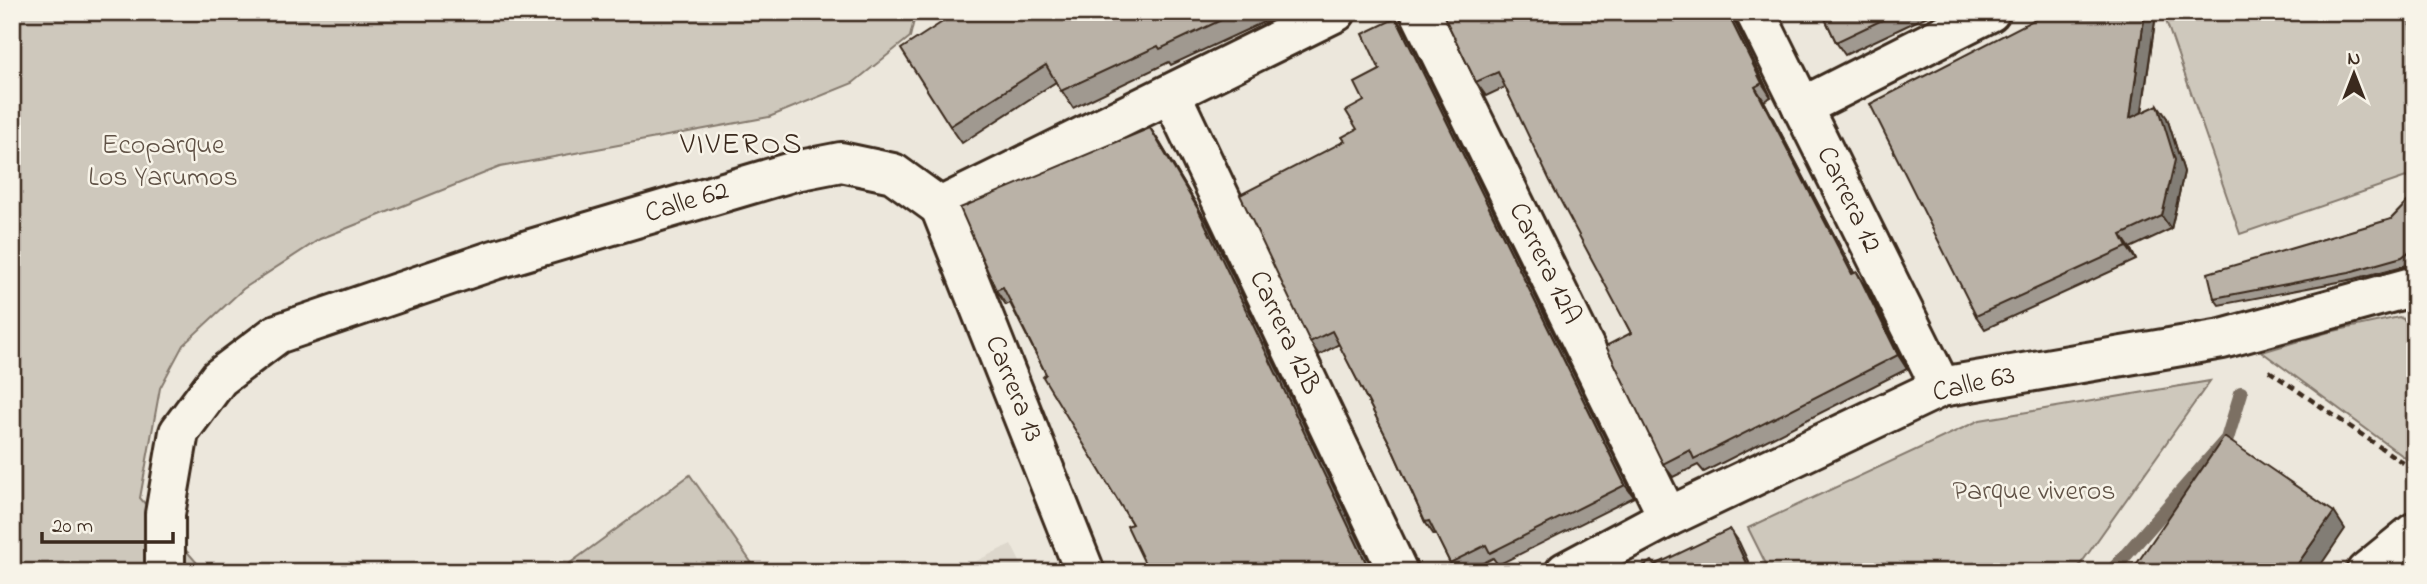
<svg xmlns="http://www.w3.org/2000/svg" width="2427" height="584" viewBox="0 0 2427 584" font-family="'Indie Flower',sans-serif">
<style>
.built{fill:#ddd7cc}
.green{fill:#cec8bc;stroke:#84796d;stroke-width:2}
.lines{fill:none;stroke-linecap:round;stroke-linejoin:round}
.stream{stroke:#7c7064;stroke-width:14}
.minor-casing{stroke:#3b2a1e;stroke-width:44}
.path{stroke:#3b2a1e;stroke-width:4.5;stroke-dasharray:7 5;stroke-linecap:butt}
.minor{stroke:#f7f3e8;stroke-width:38}
.wall{fill:#a09990;stroke:#3b2a1e;stroke-width:2}
.shaded-wall{fill:#827d75;stroke:#3b2a1e;stroke-width:2}
.building{fill:#bab2a7;stroke:#3b2a1e;stroke-width:2}
.labels{text-anchor:middle;dominant-baseline:central;stroke-width:5;stroke-linejoin:round;paint-order:stroke}
.park-label{font-size:28px;fill:#605246;stroke:#f7f3e8}
.street-label{font-size:28px;fill:#3b2a1e;stroke:#f7f3e8}
.neighbourhood-label{font-size:30px;letter-spacing:2px;fill:#3b2a1e;stroke:#f7f3e8}
</style>
<rect width="100%" height="100%" fill="#ece7dc"/>
<filter id="ink" filterUnits="userSpaceOnUse"><feTurbulence type="fractalNoise" baseFrequency=".0143" numOctaves="2"/><feDisplacementMap in="SourceGraphic" scale="14" xChannelSelector="R" yChannelSelector="G"/><feConvolveMatrix kernelMatrix="1 2 1 2 8 2 1 2 1" color-interpolation-filters="sRGB"/></filter>
<g filter="url(#ink)">
<path class="built" d="M1011 544 1025 572H954Z"/>
<g class="green">
<path d="M12 12H916L910 37 853 83 769 117 500 167 320 239 243 289 183 345 160 388 140 498 205 572H12Z"/>
<path d="M2163 12H2405L2415 40V174L2240 234Z"/>
<path d="M2399 317 2415 325V465L2262 352 2329 332Z"/>
<path d="M2210 381 2075 572H1770L1748 528 1980 420Z"/>
<path d="M690 475 758 572H558Z"/>
</g>
<g class="lines">
<path class="stream" d="M2111 572 2227 439 2241 393"/>
<g class="minor-casing">
<g id="minor">
<path d="M1420 12 1668 517"/>
<path d="M1755 12 1941 387"/>
<path d="M1171 94 1398 572"/>
<path d="M1802 107 1990 12"/>
<path d="M940 207 1336 12"/>
<path d="M940 207 1085 572"/>
<path d="M165 572V514L179 432 219 378 277 334 494 260 795 171 841 162 893 173 940 207"/>
<path d="M1565 572 1668 517 1941 387 2222 339 2415 286"/>
<path d="M2366 572 2415 532"/>
</g>
</g>
<path class="path" d="M2269 371 2415 471"/>
<use href="#minor" class="minor"/>
</g>
<g class="wall">
<path d="M947 12H1285L1171 65 1169 62 1073 108 1056 82 962 143 950 126V17Z"/>
<path d="M1442 12H1730L1771 97 1764 101 1854 273 1866 286 1907 369 1704 472 1698 465 1673 477 1663 464 1631 333 1505 87 1486 96 1476 82Z"/>
<path d="M1822 12H1936L1845 55 1836 42Z"/>
<path d="M2049 12H2155L2156 14 2142 113 2167 118 2184 172 2171 229 2130 248 2136 260 1985 329 1976 316Z"/>
<path d="M1405 31 1634 497 1498 565 1493 558 1466 572H1456L1450 563 1436 534 1434 535 1425 522 1390 444 1339 344 1319 355 1310 342 1345 141 1357 129 1364 101Z"/>
<path d="M1150 128 1160 143 1208 224 1374 572 1132 524 1046 374 1010 303 1006 305 996 290Z"/>
<path d="M2415 194V258L2407 265 2354 279 2219 305 2214 298 2391 219Z"/>
</g>
<g class="shaded-wall">
<path d="M1727 12H1730L1771 97 1762 83Z"/>
<path d="M2145 12H2155L2156 14 2139 131 2130 118Z"/>
<path d="M1396 18 1405 31 1634 497 1625 485Z"/>
<path d="M1755 87 1764 101 1862 288 1852 274Z"/>
<path d="M2158 105 2167 118 2184 172 2171 229 2162 216Z"/>
<path d="M1150 128 1160 143 1208 224 1374 572 1368 567Z"/>
<path d="M2121 235 2130 248 2136 260 2127 247Z"/>
<path d="M1857 272 1866 286 1907 369 1898 355Z"/>
<path d="M2334 512 2345 529 2316 572H2292Z"/>
<path d="M1730 529 1739 542 1753 572H1750Z"/>
</g>
<g class="building">
<path d="M947 12H1238L1160 49 1158 46 1061 91 1046 65 950 126 901 49 950 17Z"/>
<path d="M1442 12H1727L1762 83 1755 87 1852 274 1857 272 1898 355 1694 459 1690 450 1663 464 1606 346 1631 333 1550 181 1498 72 1476 82Z"/>
<path d="M1822 12H1899L1836 42Z"/>
<path d="M2049 12H2145L2130 118 2158 105 2175 160 2162 216 2121 235 2127 247 1976 316 1870 104Z"/>
<path d="M1396 18 1625 485 1490 553 1486 545 1450 563 1429 521 1425 522 1390 444 1332 331 1310 342 1240 195 1345 141 1342 137 1357 129 1346 111 1364 101 1355 83 1380 70 1363 34Z"/>
<path d="M1150 128 1198 209 1368 567 1373 572H1149L1127 526 1132 524 1043 377 1046 374 1003 287 996 290 960 208Z"/>
<path d="M2415 194V247L2402 257 2349 272 2214 298 2208 273 2391 219Z"/>
<path d="M2224 437 2334 512 2292 572H2131Z"/>
<path d="M1730 529 1750 572H1631L1652 561 1655 565Z"/>
</g>
</g>
<g class="labels">
<g class="park-label">
<text x="163" y="146">Ecoparque<tspan x="163" dy="32">Los Yarumos</tspan></text>
<text x="2034" y="492">Parque viveros</text>
</g>
<g class="street-label">
<text transform="translate(1848 200) rotate(64)">Carrera 12</text>
<text transform="translate(687 203) rotate(-17)">Calle 62</text>
<text transform="translate(1544 264) rotate(64)">Carrera 12A</text>
<text transform="translate(1284 333) rotate(65)">Carrera 12B</text>
<text transform="translate(1974 385) rotate(-13)">Calle 63</text>
<text transform="translate(1013 389) rotate(68)">Carrera 13</text>
</g>
<g class="neighbourhood-label">
<text x="742" y="146">VIVEROS</text>
</g>
</g>
<rect width="2427" height="584" fill="none" stroke="#f7f3e8" stroke-width="42"/>
<rect x="21" y="21" width="2385" height="542" fill="none" stroke="#3b2a1e" stroke-width="2.5" filter="url(#ink)"/>
<g transform="translate(2354 74)" stroke="#f7f3e8" stroke-width="5" paint-order="stroke">
<path d="M0-5L12 26L0 18L-12 26Z" fill="#3b2a1e"/>
<text y="-10" font-size="19" font-weight="bold" text-anchor="middle" fill="#3b2a1e">N</text>
</g>
<path d="M42 532v10h131v-10" fill="none" stroke="#3b2a1e" stroke-width="3.5"/>
<text x="52" y="532" font-size="21" fill="#3b2a1e" stroke="#f7f3e8" stroke-width="5" paint-order="stroke">20 m</text>
</svg>
